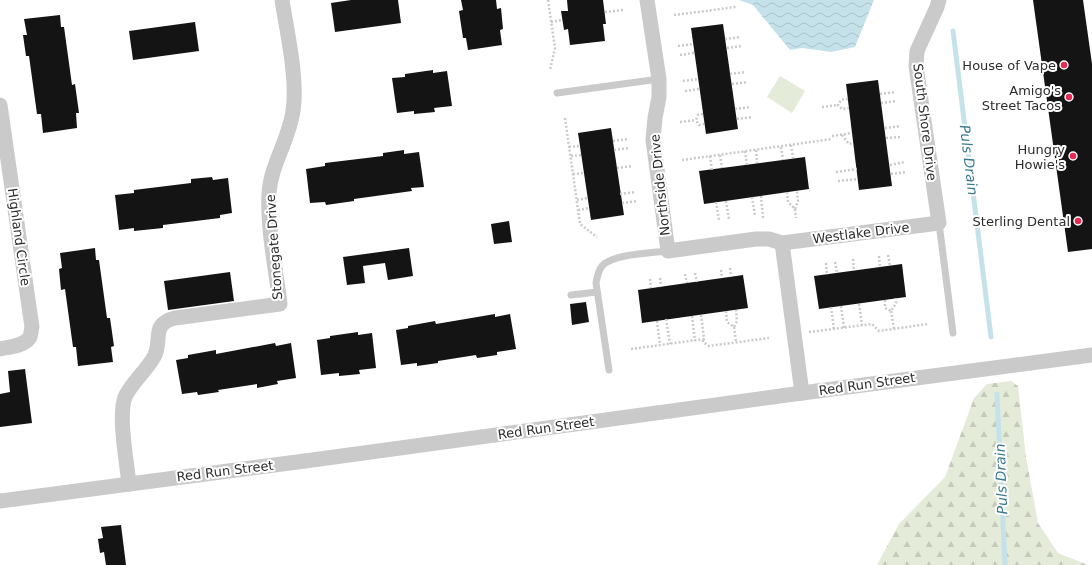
<svg xmlns="http://www.w3.org/2000/svg" width="1092" height="565" viewBox="0 0 1092 565" font-family="'DejaVu Sans',sans-serif">
<style>
.green{fill:#e5ebd9}
.forest{fill:url(#forest-firs)}
.water{fill:url(#water-waves)}
.lines{fill:none;stroke-linecap:round;stroke-linejoin:round}
.stream{stroke:#c5e2eb;stroke-width:5}
.building{fill:#141414}
.path{stroke:#cacaca;stroke-width:2.5;stroke-dasharray:2 2;stroke-linecap:butt}
.service{stroke:#cacaca;stroke-width:7}
.minor{stroke:#cacaca;stroke-width:15}
.poi-dot{fill:#e82a53;stroke:#fff;stroke-width:1.5}
.labels{text-anchor:middle;dominant-baseline:central;stroke-width:4;stroke-linejoin:round;paint-order:stroke}
.poi-label{font-size:13px;fill:#2d2d2d;stroke:#fff;text-anchor:end}
.street-label{font-size:13px;fill:#2d2d2d;stroke:#fff}
.water-label{font-size:14px;font-style:italic;fill:#3a7a8f;stroke:#fff}
</style>
<defs>
<pattern id="forest-firs" width="22" height="20" patternUnits="userSpaceOnUse"><rect width="22" height="20" fill="#e5ebd9"/><path d="M5 1l3.5 6h-7zM16 11l3.5 6h-7z" fill="#c5cabb"/></pattern>
<pattern id="water-waves" width="16" height="10" patternUnits="userSpaceOnUse"><rect width="16" height="10" fill="#c5e2eb"/><path d="M0 5q4-4 8 0t8 0" fill="none" stroke="#aac2ca"/></pattern>
</defs>
<rect width="100%" height="100%" fill="#fff"/>
<path class="green" d="M780 76 805 91 792 113 767 97Z"/>
<path class="forest" d="M1011 381 1018 386 1026 457 1038 523 1058 553 1088 565H877L899 524 945 477 974 398 987 384Z"/>
<path class="water" d="M739 0H874L855 47 831 52 802 48 790 50 753 5Z"/>
<g class="lines">
<g class="stream">
<path d="M953 31 991 337"/>
<path d="M997 394 1005 565"/>
</g>
</g>
<g class="building">
<path d="M351 0H398L401 23 335 32 331 3Z"/>
<path d="M461 0H496L497 9 501 8 503 29 500 30 502 45 468 50 466 38H463L459 11 463 10Z"/>
<path d="M567 0H603L606 24H603L605 41 570 45 568 29 564 30 561 11H568Z"/>
<path d="M1033 0H1083L1092 64V249L1068 252Z"/>
<path d="M60 15 61 27H64L72 85 75 84 79 113H76L77 128 43 133 41 114H37L29 56H26L23 35H27L24 19Z"/>
<path d="M195 22 199 51 133 60 129 31Z"/>
<path d="M723 24 738 129 706 134 691 28Z"/>
<path d="M433 70V73L447 71 452 106 434 108 435 112 414 114V111L397 113 392 78 405 77V74Z"/>
<path d="M878 80 892 186 859 190 846 84Z"/>
<path d="M611 128 624 215 591 220 578 133Z"/>
<path d="M404 150V154L419 152 424 187 411 188 412 191 354 199V201L326 205 325 202 310 203 306 169 325 166V163L383 156V153Z"/>
<path d="M805 157 809 189 704 204 699 171Z"/>
<path d="M212 177 213 180 228 178 232 213 220 215V218L163 225V228L134 231V228L119 230 115 195 134 193V190L191 183V179Z"/>
<path d="M509 221 512 242 494 244 491 224Z"/>
<path d="M95 248 96 260H99L107 318H110L114 346 111 347 113 362 78 366 76 347H73L65 289 61 290 59 269 62 268 60 253Z"/>
<path d="M409 248 413 276 388 280 385 263 363 266 365 283 347 285 343 257Z"/>
<path d="M902 264 906 297 819 309 814 276Z"/>
<path d="M230 272 234 301 168 310 164 281Z"/>
<path d="M743 275 748 308 642 323 638 290Z"/>
<path d="M586 302 589 322 572 325 570 304Z"/>
<path d="M495 314V317L510 314 516 349 497 352V355L477 358 476 355 438 361V363L417 366V363L401 365 396 330 408 328V326L435 321 436 324Z"/>
<path d="M358 332V335L372 333 376 368 359 370 360 374 339 376V373L321 375 317 340 330 338V336Z"/>
<path d="M275 343 276 346 291 343 296 378 277 381 278 384 257 388V384L218 390 219 392 198 395 197 392 182 394 176 360 188 358V355L216 350V354Z"/>
<path d="M25 369 32 423 0 427V394L10 392 8 371Z"/>
<path d="M121 525 126 565H106L104 552 100 553 98 539 103 538 101 527Z"/>
</g>
<g class="lines">
<g class="path">
<path d="M548 0 555 48 550 70"/>
<path d="M605 12 624 10"/>
<path d="M674 15 736 7"/>
<path d="M551 22 562 20"/>
<path d="M725 39 740 37"/>
<path d="M678 46 693 44"/>
<path d="M727 48 742 46"/>
<path d="M680 55 694 53"/>
<path d="M730 74 746 72"/>
<path d="M683 81 698 79"/>
<path d="M732 84 747 82"/>
<path d="M685 91 699 89"/>
<path d="M880 94 895 92"/>
<path d="M848 99 841 100 838 105 842 109 849 108"/>
<path d="M881 103 897 101"/>
<path d="M822 107 838 105"/>
<path d="M735 109 751 107"/>
<path d="M703 114 698 115 696 120 699 125 704 124"/>
<path d="M565 118 580 224 597 237"/>
<path d="M737 119 752 117"/>
<path d="M680 122 696 120"/>
<path d="M885 128 900 126"/>
<path d="M842 135 849 144 853 143"/>
<path d="M832 136 852 133"/>
<path d="M886 138 901 137"/>
<path d="M613 141 629 139"/>
<path d="M791 145 793 158"/>
<path d="M569 147 580 146"/>
<path d="M781 147 783 160"/>
<path d="M614 150 630 148"/>
<path d="M756 150 757 163"/>
<path d="M745 151 747 165"/>
<path d="M720 155 722 168"/>
<path d="M571 156 581 155"/>
<path d="M710 156 712 170"/>
<path d="M682 160 832 139"/>
<path d="M890 165 905 162"/>
<path d="M617 168 632 166"/>
<path d="M836 172 857 169"/>
<path d="M573 174 584 173"/>
<path d="M891 174 906 172"/>
<path d="M838 181 858 179"/>
<path d="M787 192 788 202 795 209 798 201 797 191"/>
<path d="M620 194 636 192"/>
<path d="M761 196 763 218"/>
<path d="M752 197 755 216"/>
<path d="M577 200 588 198"/>
<path d="M726 201 729 219"/>
<path d="M716 202 719 220"/>
<path d="M622 203 637 201"/>
<path d="M795 209 796 218"/>
<path d="M578 210 589 208"/>
<path d="M888 255 890 266"/>
<path d="M879 256 880 267"/>
<path d="M853 259 854 271"/>
<path d="M835 262 837 273"/>
<path d="M826 263 827 275"/>
<path d="M730 268 731 277"/>
<path d="M721 270 722 278"/>
<path d="M695 273 697 282"/>
<path d="M685 274 687 283"/>
<path d="M660 278 661 287"/>
<path d="M650 279 651 288"/>
<path d="M885 300V308L891 311 896 303V298"/>
<path d="M859 304 862 325"/>
<path d="M841 306 844 328"/>
<path d="M831 307 834 329"/>
<path d="M726 311 727 322 734 327 737 321 736 310"/>
<path d="M891 311 894 329"/>
<path d="M692 316 695 341"/>
<path d="M666 319 670 344"/>
<path d="M657 321 660 345"/>
<path d="M734 327 736 342"/>
<path d="M809 332 872 324 879 331 928 324"/>
<path d="M703 340V342L709 346 769 338"/>
<path d="M631 349 704 339 701 314"/>
</g>
<g class="service">
<path d="M557 93 659 79"/>
<path d="M939 223 953 333"/>
<path d="M571 295 597 292"/>
<path d="M609 370 596 283C597 278 598 271 602 266 612 254 652 253 668 251"/>
</g>
<g class="minor">
<path d="M647 0 659 79V97L655 118 653 140 668 251 756 239H769L782 243 939 223 916 66 917 51 937 7 939 0"/>
<path d="M0 105 32 327C31 330 31 335 30 337 25 346 9 347 0 349"/>
<path d="M782 243 802 393"/>
<path d="M129 484C127 463 117 412 126 395 134 380 148 369 155 355 162 339 151 324 175 318L280 304C276 269 267 229 269 193 271 164 289 140 293 111 298 80 287 32 282 0"/>
<path d="M0 501 305 461 802 393 1092 355"/>
</g>
</g>
<g class="poi-dot">
<circle cx="1064" cy="65" r="4"/>
<circle cx="1069" cy="97" r="4"/>
<circle cx="1073" cy="156" r="4"/>
<circle cx="1078" cy="221" r="4"/>
</g>
<g class="labels">
<g class="poi-label">
<text x="1056" y="65">House of Vape</text>
<text x="1061" y="90">Amigo's<tspan x="1061" dy="15">Street Tacos</tspan></text>
<text x="1065" y="149">Hungry<tspan x="1065" dy="15">Howie's</tspan></text>
<text x="1070" y="221">Sterling Dental</text>
</g>
<g class="street-label">
<text transform="translate(925 122) rotate(83)">South Shore Drive</text>
<text transform="translate(660 185) rotate(-96)">Northside Drive</text>
<text transform="translate(861 233) rotate(-7)">Westlake Drive</text>
<text transform="translate(19 237) rotate(82)">Highland Circle</text>
<text transform="translate(274 247) rotate(-94)">Stonegate Drive</text>
<text transform="translate(867 384) rotate(-8)">Red Run Street</text>
<text transform="translate(546 428) rotate(-8)">Red Run Street</text>
<text transform="translate(225 471) rotate(-7)">Red Run Street</text>
</g>
<g class="water-label">
<text transform="translate(969 160) rotate(83)">Puls Drain</text>
<text transform="translate(1001 479) rotate(-92)">Puls Drain</text>
</g>
</g>
</svg>
